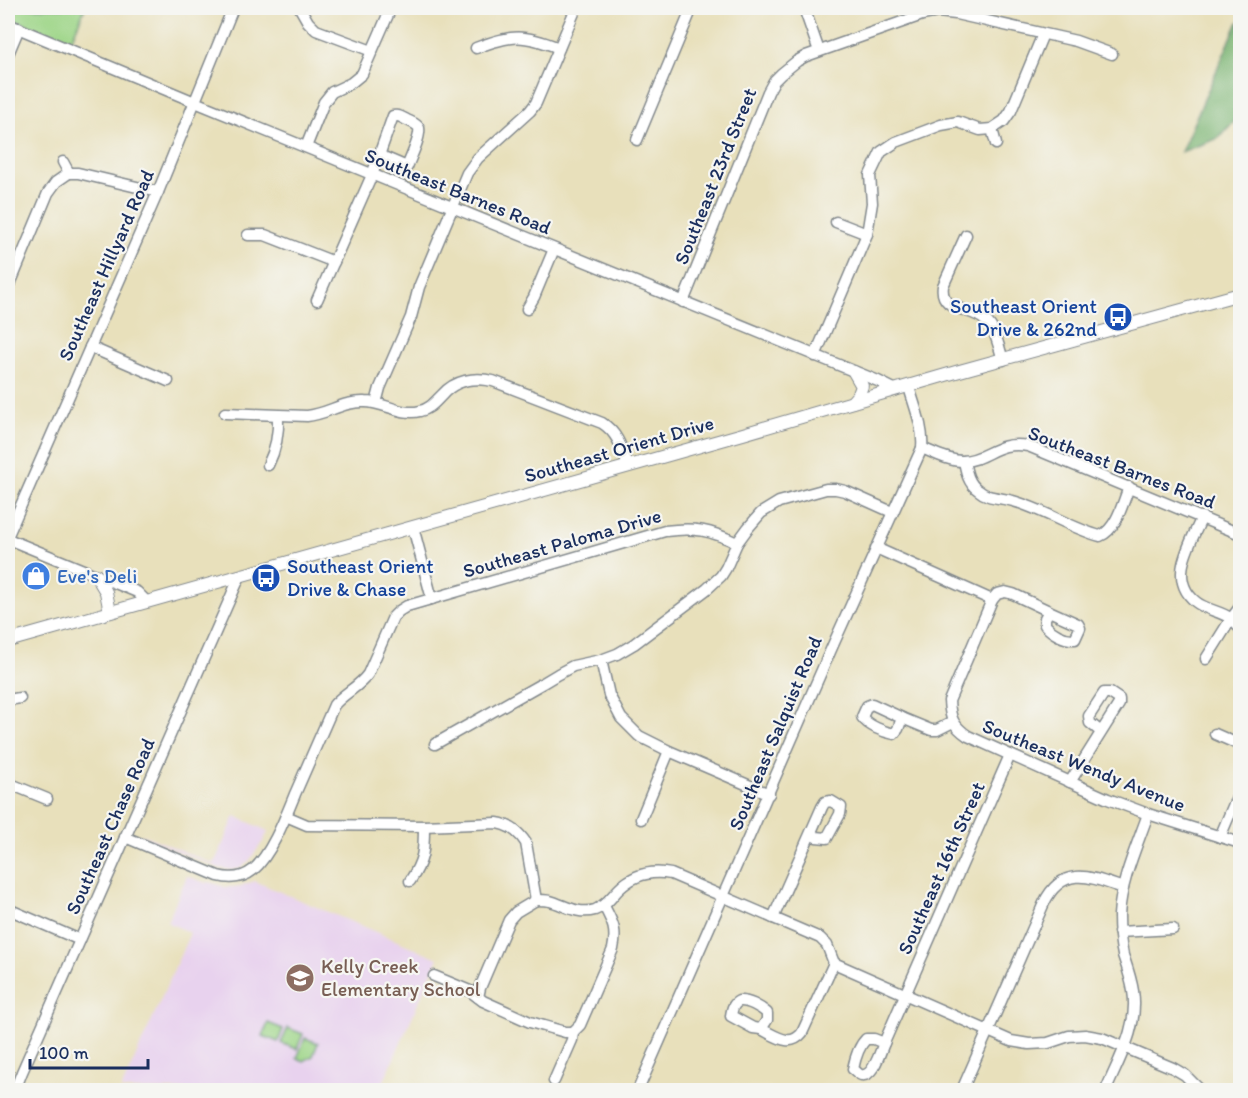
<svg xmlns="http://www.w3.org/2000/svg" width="1248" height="1098" viewBox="0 0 1248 1098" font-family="Itim,sans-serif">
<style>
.built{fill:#e8d2ee}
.green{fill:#9dd587;stroke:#5c8272;stroke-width:1.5}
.forest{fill:#7eb674;stroke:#4c7269;stroke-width:1.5}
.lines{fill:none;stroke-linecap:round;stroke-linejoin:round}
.minor-casing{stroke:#82888c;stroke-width:13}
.major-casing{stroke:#82888c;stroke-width:14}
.minor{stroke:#fff;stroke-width:10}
.major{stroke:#fff;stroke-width:12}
.labels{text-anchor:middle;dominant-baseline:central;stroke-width:4.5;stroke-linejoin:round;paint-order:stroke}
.street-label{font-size:20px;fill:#1b2f5e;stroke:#f6f6f2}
.transit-label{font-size:20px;fill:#164399;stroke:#f6f6f2;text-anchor:end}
.shop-label{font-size:20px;fill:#366cbe;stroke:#f6f6f2;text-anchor:start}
.education-label{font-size:20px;fill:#785e54;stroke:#f6f6f2;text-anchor:start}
</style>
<rect width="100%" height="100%" fill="#f6f6f2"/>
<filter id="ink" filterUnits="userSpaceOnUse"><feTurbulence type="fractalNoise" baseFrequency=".0167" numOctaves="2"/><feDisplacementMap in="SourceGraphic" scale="12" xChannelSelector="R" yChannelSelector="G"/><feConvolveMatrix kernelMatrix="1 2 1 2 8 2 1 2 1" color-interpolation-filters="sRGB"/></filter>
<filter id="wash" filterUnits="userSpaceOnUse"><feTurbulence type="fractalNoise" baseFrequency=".008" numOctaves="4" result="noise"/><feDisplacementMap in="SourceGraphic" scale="24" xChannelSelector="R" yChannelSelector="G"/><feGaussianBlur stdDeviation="1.35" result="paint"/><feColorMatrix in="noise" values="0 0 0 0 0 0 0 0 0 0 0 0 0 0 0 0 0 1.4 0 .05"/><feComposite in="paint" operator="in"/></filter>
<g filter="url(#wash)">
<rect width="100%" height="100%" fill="#e8e0bb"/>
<g class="built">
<path d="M235 816 268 831 264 840 249 861 242 867 233 870 219 868 145 838 141 834 214 864Z"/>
<path d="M187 876 206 883 209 882 225 887H238L254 881 438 958 380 1090H121L190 933 167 922Z"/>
</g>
<g class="green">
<path d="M8 8H85L70 43 8 17Z"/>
<path d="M268 1023 283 1029 278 1042 263 1036Z"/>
<path d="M288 1028 303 1034 297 1049 281 1043Z"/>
<path d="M305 1038 318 1043 313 1056 304 1061 297 1058Z"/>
</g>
<path class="forest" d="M1238 22H1240V116L1216 139 1181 152Z"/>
</g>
<g filter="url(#ink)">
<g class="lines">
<g class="minor-casing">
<g id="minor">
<path d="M300 8 308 22 316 30 372 51"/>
<path d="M804 8 819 51"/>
<path d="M8 24 195 102 878 381 896 390"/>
<path d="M476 48C512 34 524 34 559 48"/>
<path d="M8 54 19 28"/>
<path d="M992 129 996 144"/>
<path d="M637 140 692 8"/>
<path d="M306 147 324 102 332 92 351 83 362 74 391 8"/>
<path d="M63 162 69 173"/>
<path d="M69 173H78L158 192"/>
<path d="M836 222 867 234"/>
<path d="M248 235H265L334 262"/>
<path d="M966 235 943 286C939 312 973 307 986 321 996 330 999 348 1003 360"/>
<path d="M8 289 48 193 56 182 69 173"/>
<path d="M317 300 372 175 393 116C399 115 401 117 407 120 411 122 417 124 419 128 421 137 410 159 407 167L379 155"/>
<path d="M683 302 768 92 774 81 781 74 797 61 806 56 922 15 938 12 956 14 1076 41 1112 54"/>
<path d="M527 309 534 297 554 249"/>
<path d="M90 347 168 381"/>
<path d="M815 356 867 234 872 203 870 175 881 152 896 142 941 125 958 122 980 130 992 129 1004 121 1011 111 1043 34"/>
<path d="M376 403 380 388 411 317 419 287 467 173 478 158 530 111 536 103 576 8"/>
<path d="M225 413 307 416C328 414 343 401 365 402 384 402 401 416 420 411 430 409 435 402 442 395 455 380 474 377 493 381L602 423C618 433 622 449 628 466"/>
<path d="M922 448C934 453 949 461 963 461 988 460 996 440 1028 446L1240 534"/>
<path d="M964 461C966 471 968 483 978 490 988 499 1000 497 1013 501 1043 509 1070 528 1100 536 1116 530 1123 503 1129 487"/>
<path d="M268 465C276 449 279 434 278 416"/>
<path d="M1202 517C1190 545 1167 579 1196 602 1206 610 1220 611 1230 618 1234 621 1236 625 1240 628"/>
<path d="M413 527 432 599"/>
<path d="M8 535 158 192 233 8"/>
<path d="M8 539 137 592 147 602"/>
<path d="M876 548 992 600"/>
<path d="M1049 611 1013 594 1005 592 997 594 992 600 949 701C950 718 953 726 968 736L1108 799 1148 814 1240 843"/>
<path d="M1049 611 1078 624 1080 628 1075 639C1064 640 1052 633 1045 625V618Z"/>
<path d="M1206 659 1231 619 1240 607"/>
<path d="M601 660 609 695 621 718 639 736 669 751 769 794"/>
<path d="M8 700 20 698"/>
<path d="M872 704 902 718 898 729 894 734C884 732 868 726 862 717L867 706Z"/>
<path d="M902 718 931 730H937L953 722"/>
<path d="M1215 734 1240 745"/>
<path d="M435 744 543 683 558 674 573 666 601 660 617 654 634 644 707 589 721 576 726 568 737 543"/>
<path d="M1070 782 1119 704V699L1110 693H1104L1089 716 1090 723 1101 732"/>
<path d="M8 783 47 799"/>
<path d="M286 816 307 825 424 826 497 823C510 825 519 832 526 843L536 900"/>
<path d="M641 819 669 751"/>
<path d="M125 837 218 876C230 879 242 879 253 870 271 855 286 816 295 794 308 764 321 734 334 705 344 693 359 687 368 674L393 617 399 611 407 606 665 531C695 527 710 530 737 543L748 528 761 513 779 502 826 489H836L845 491 892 512"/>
<path d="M1220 837 1240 790"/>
<path d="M410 881C424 860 424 851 424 826"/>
<path d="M536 900C540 900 545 900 550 901 565 905 577 915 595 910 606 906 611 897 619 889 633 875 651 870 671 874L820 938 827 945 834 963 1011 1041 1029 1044 1048 1043 1069 1036 1085 1035 1102 1038 1173 1068 1185 1075 1200 1090"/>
<path d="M8 909 80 940"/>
<path d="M773 918 822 807 825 802 831 801 841 807 840 814 827 838 816 837 811 833"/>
<path d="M1119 932 1173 929"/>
<path d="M434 976 470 991 483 1001 530 1022 565 1032H573"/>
<path d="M478 997 480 988 509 920 516 912 536 900"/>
<path d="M739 1001C748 1000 760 1007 767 1013V1020L761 1029 753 1028 731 1016C732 1009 733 1004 739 1001Z"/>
<path d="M761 1029C776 1036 790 1048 802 1033L834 963"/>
<path d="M866 1039H874L884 1043C880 1052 873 1078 861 1075 859 1075 855 1070 853 1069 855 1059 859 1046 866 1039Z"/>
<path d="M884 1043 1010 755"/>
<path d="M554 1081 572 1040 573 1032 580 1025 613 949C617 930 613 923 604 906"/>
<path d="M15 1090 22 1072 240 576"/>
<path d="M638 1090 833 645 922 448C924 428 914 405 909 387"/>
<path d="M962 1090 1044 903C1063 864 1091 877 1123 888"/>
<path d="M1106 1090C1119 1059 1139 1026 1133 991 1131 978 1127 967 1123 955 1120 942 1119 929 1119 915 1121 880 1137 846 1148 814"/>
</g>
</g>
<g class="major-casing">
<g id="major">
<path d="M852 402 859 394 862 386 854 372"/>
<path d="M96 575 106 592 110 612"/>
<path d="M8 641 743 434 956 372 1240 294"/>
</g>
</g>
<use href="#minor" class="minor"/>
<use href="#major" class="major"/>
</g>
</g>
<defs>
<g id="bus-disc" transform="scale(1.5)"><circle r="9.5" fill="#1a4fb4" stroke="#f6f6f2"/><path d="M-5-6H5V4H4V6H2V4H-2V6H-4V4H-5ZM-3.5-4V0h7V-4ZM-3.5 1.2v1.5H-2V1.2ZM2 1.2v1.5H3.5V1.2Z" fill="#fff"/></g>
<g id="shop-disc" transform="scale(1.5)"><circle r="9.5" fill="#3f7fe0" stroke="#f6f6f2"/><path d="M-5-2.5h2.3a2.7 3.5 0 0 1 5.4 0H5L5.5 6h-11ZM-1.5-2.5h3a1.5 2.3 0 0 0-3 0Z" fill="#fff"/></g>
<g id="school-disc" transform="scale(1.5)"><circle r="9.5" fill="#8d6e63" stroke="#f6f6f2"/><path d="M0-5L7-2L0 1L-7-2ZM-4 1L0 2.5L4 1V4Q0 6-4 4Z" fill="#fff"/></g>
</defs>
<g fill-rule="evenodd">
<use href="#bus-disc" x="1118" y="317"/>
<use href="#shop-disc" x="36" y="576"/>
<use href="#bus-disc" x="266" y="578"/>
<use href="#school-disc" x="300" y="978"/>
</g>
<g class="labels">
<g class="street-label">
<text transform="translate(715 176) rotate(-68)">Southeast 23rd Street</text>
<text transform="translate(458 191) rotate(22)">Southeast Barnes Road</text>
<text transform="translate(106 265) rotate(-66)">Southeast Hillyard Road</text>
<text transform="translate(619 449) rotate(-16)">Southeast Orient Drive</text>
<text transform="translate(1122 467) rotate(21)">Southeast Barnes Road</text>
<text transform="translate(562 543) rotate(-16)">Southeast Paloma Drive</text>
<text transform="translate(775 733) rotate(-67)">Southeast Salquist Road</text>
<text transform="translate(1084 765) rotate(22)">Southeast Wendy Avenue</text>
<text transform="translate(110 826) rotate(-66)">Southeast Chase Road</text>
<text transform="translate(941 868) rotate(-66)">Southeast 16th Street</text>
</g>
<g class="transit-label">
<text x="1097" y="306">Southeast Orient<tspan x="1097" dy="23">Drive &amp; 262nd</tspan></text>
<text x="287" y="566" text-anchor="start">Southeast Orient<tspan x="287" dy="23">Drive &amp; Chase</tspan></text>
</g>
<g class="shop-label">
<text x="57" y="576">Eve's Deli</text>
</g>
<g class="education-label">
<text x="321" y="966">Kelly Creek<tspan x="321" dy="23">Elementary School</tspan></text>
</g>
</g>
<rect width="1248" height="1098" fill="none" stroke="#f6f6f2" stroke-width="30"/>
<path d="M30 1059v9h118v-9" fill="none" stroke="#1b2f5e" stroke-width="3"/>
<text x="39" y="1059" font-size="18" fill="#1b2f5e" stroke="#f6f6f2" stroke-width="4.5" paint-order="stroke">100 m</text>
</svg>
